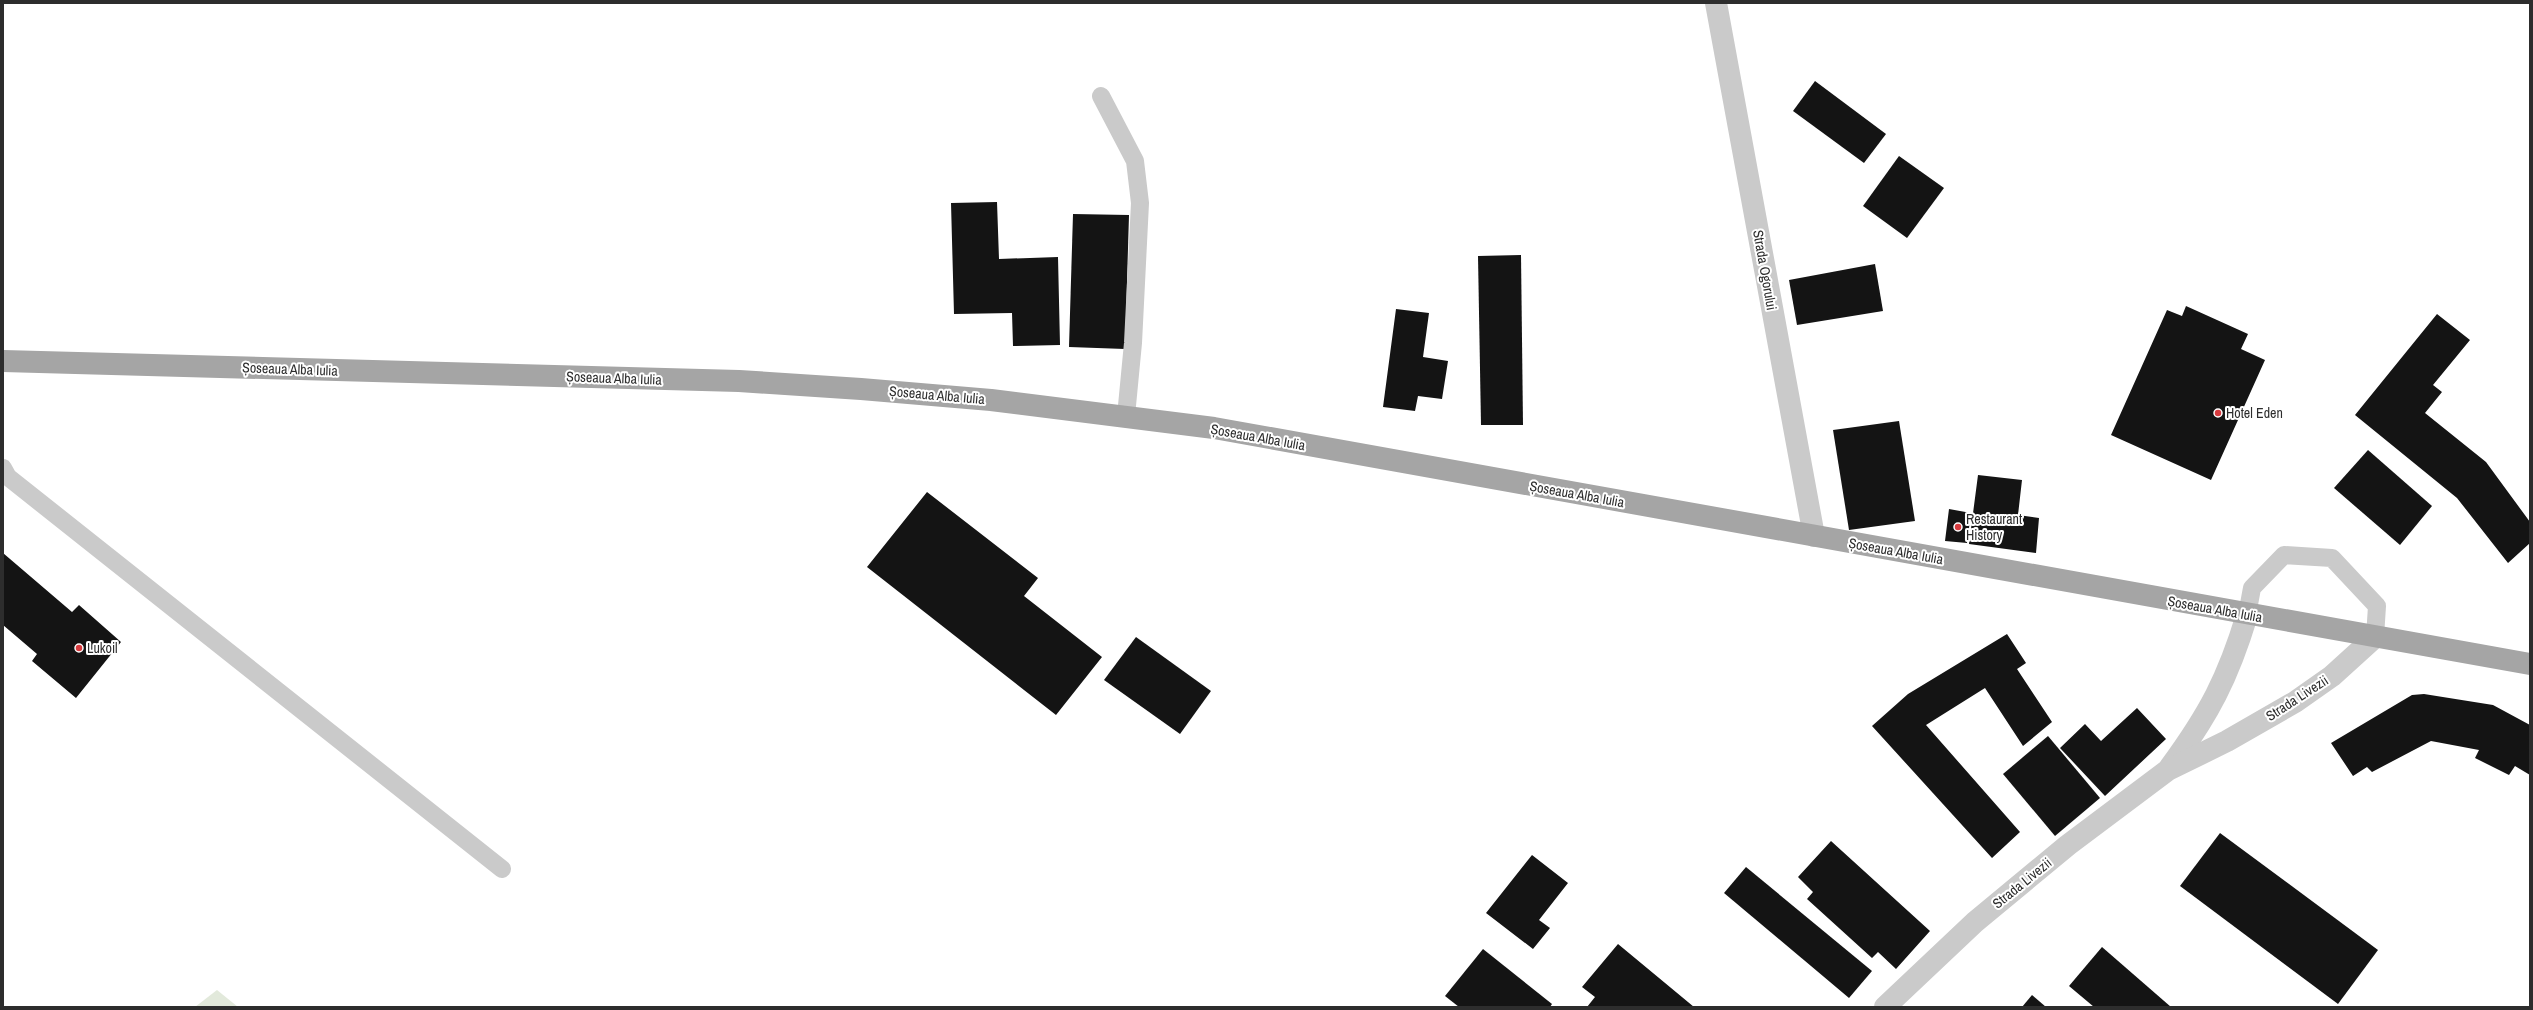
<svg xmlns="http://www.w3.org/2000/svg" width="2533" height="1010" viewBox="0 0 2533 1010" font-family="'Archivo Narrow',sans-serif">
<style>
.green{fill:#e2e9db}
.building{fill:#141414}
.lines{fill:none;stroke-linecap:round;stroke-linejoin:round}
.service{stroke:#cacaca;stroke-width:18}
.minor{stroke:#cacaca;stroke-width:22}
.primary{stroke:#a5a5a5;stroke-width:22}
.poi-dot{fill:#d83b3f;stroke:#fff;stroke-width:1.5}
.labels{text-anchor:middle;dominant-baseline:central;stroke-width:4;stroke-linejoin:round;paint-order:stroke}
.street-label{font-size:14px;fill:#2d2d2d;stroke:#fff}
.poi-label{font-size:14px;fill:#2d2d2d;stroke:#fff;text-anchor:start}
</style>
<rect width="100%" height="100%" fill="#fff"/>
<path class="green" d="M217 990 238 1007H195Z"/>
<g class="building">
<path d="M1815 81 1886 134 1864 163 1793 111Z"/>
<path d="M1899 156 1944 188 1907 238 1863 206Z"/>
<path d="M997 202 999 259 1058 257 1060 345 1013 346 1012 313 954 314 951 203Z"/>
<path d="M1073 214 1129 215 1125 349 1069 347Z"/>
<path d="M1521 255 1523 425H1481L1478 256Z"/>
<path d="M1875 264 1883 311 1797 325 1789 280Z"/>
<path d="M2186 306 2248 334 2241 349 2265 360 2211 480 2111 435 2167 310 2182 316Z"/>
<path d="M1396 309 1429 313 1423 357 1448 361 1442 399 1418 396 1415 411 1383 407Z"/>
<path d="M2437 314 2470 340 2433 385 2442 392 2425 413 2486 462 2530 522V543L2508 563 2457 498 2355 415Z"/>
<path d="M1899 421 1915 521 1849 530 1833 430Z"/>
<path d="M2368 450 2432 506 2400 545 2334 488Z"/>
<path d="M1978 475 2022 480 2018 515 2039 518 2036 553 1969 544Z"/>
<path d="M927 492 1038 578 1024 596 1102 657 1056 715 867 567Z"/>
<path d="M1949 509 1971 513 1967 543 1945 541Z"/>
<path d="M3 553 72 612 79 605 121 642 76 698 32 661 37 654 3 625Z"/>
<path d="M2007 634 2026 663 2017 669 2052 722 2023 746 1985 688 1926 725 2020 832 1992 858 1872 726 1908 694Z"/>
<path d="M1136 637 1211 691 1180 734 1104 680Z"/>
<path d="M2424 694 2493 705 2530 725V775L2515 766 2509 775 2475 758 2479 750 2431 741 2372 772 2367 767 2353 776 2331 743 2412 695Z"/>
<path d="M2137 708 2166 739 2105 796 2060 748 2085 724 2101 741Z"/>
<path d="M2048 736 2100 798 2055 836 2003 774Z"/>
<path d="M2220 833 2378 950 2338 1004 2180 886Z"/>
<path d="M1831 841 1930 931 1896 969 1878 952 1872 958 1807 899 1813 892 1798 877Z"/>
<path d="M1532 855 1568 883 1539 920 1550 928 1533 949 1486 913Z"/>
<path d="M1746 867 1872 971 1849 998 1724 893Z"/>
<path d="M1618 944 1694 1007H1587L1595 997 1582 987Z"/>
<path d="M2102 947 2171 1007H2094L2069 986Z"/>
<path d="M1483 949 1552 1004 1550 1007H1459L1445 996Z"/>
<path d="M2032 995 2046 1007H2022Z"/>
</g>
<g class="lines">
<g class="service">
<path d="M1101 96 1135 161 1140 203 1133 343 1126 416"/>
<path d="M3 468 8 477 502 869"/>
<path d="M2247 615 2252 588 2284 555 2332 558 2377 606 2375 637"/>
</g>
<g class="minor">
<path d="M1716 3 1814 536"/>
<path d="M2170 767C2209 714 2228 678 2247 615"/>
<path d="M1885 1007 1975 922 2068 845 2168 770 2227 741 2295 702 2332 676 2375 637"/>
</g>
<path class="primary" d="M3 361 739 381 861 389 991 400 1214 428 2530 664"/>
</g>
<g class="poi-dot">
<circle cx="2218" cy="413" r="4"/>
<circle cx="1958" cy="527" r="4"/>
<circle cx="79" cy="648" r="4"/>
</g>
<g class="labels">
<g class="street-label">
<text transform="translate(1765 270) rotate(80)">Strada Ogorului</text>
<text transform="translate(290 369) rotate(2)">Șoseaua Alba Iulia</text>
<text transform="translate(614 378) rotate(2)">Șoseaua Alba Iulia</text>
<text transform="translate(937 395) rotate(5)">Șoseaua Alba Iulia</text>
<text transform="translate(1258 437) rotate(10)">Șoseaua Alba Iulia</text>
<text transform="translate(1577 494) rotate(10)">Șoseaua Alba Iulia</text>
<text transform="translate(1896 551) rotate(10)">Șoseaua Alba Iulia</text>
<text transform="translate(2215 609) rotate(10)">Șoseaua Alba Iulia</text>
<text transform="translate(2297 698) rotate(-33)">Strada Livezii</text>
<text transform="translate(2022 883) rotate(-39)">Strada Livezii</text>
</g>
<g class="poi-label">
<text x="2226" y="413">Hotel Eden</text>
<text x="1966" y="519">Restaurant<tspan x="1966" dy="16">History</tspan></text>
<text x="87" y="648">Lukoil</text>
</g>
</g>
<rect width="2533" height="1010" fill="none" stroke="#2d2d2d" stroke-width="8"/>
</svg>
